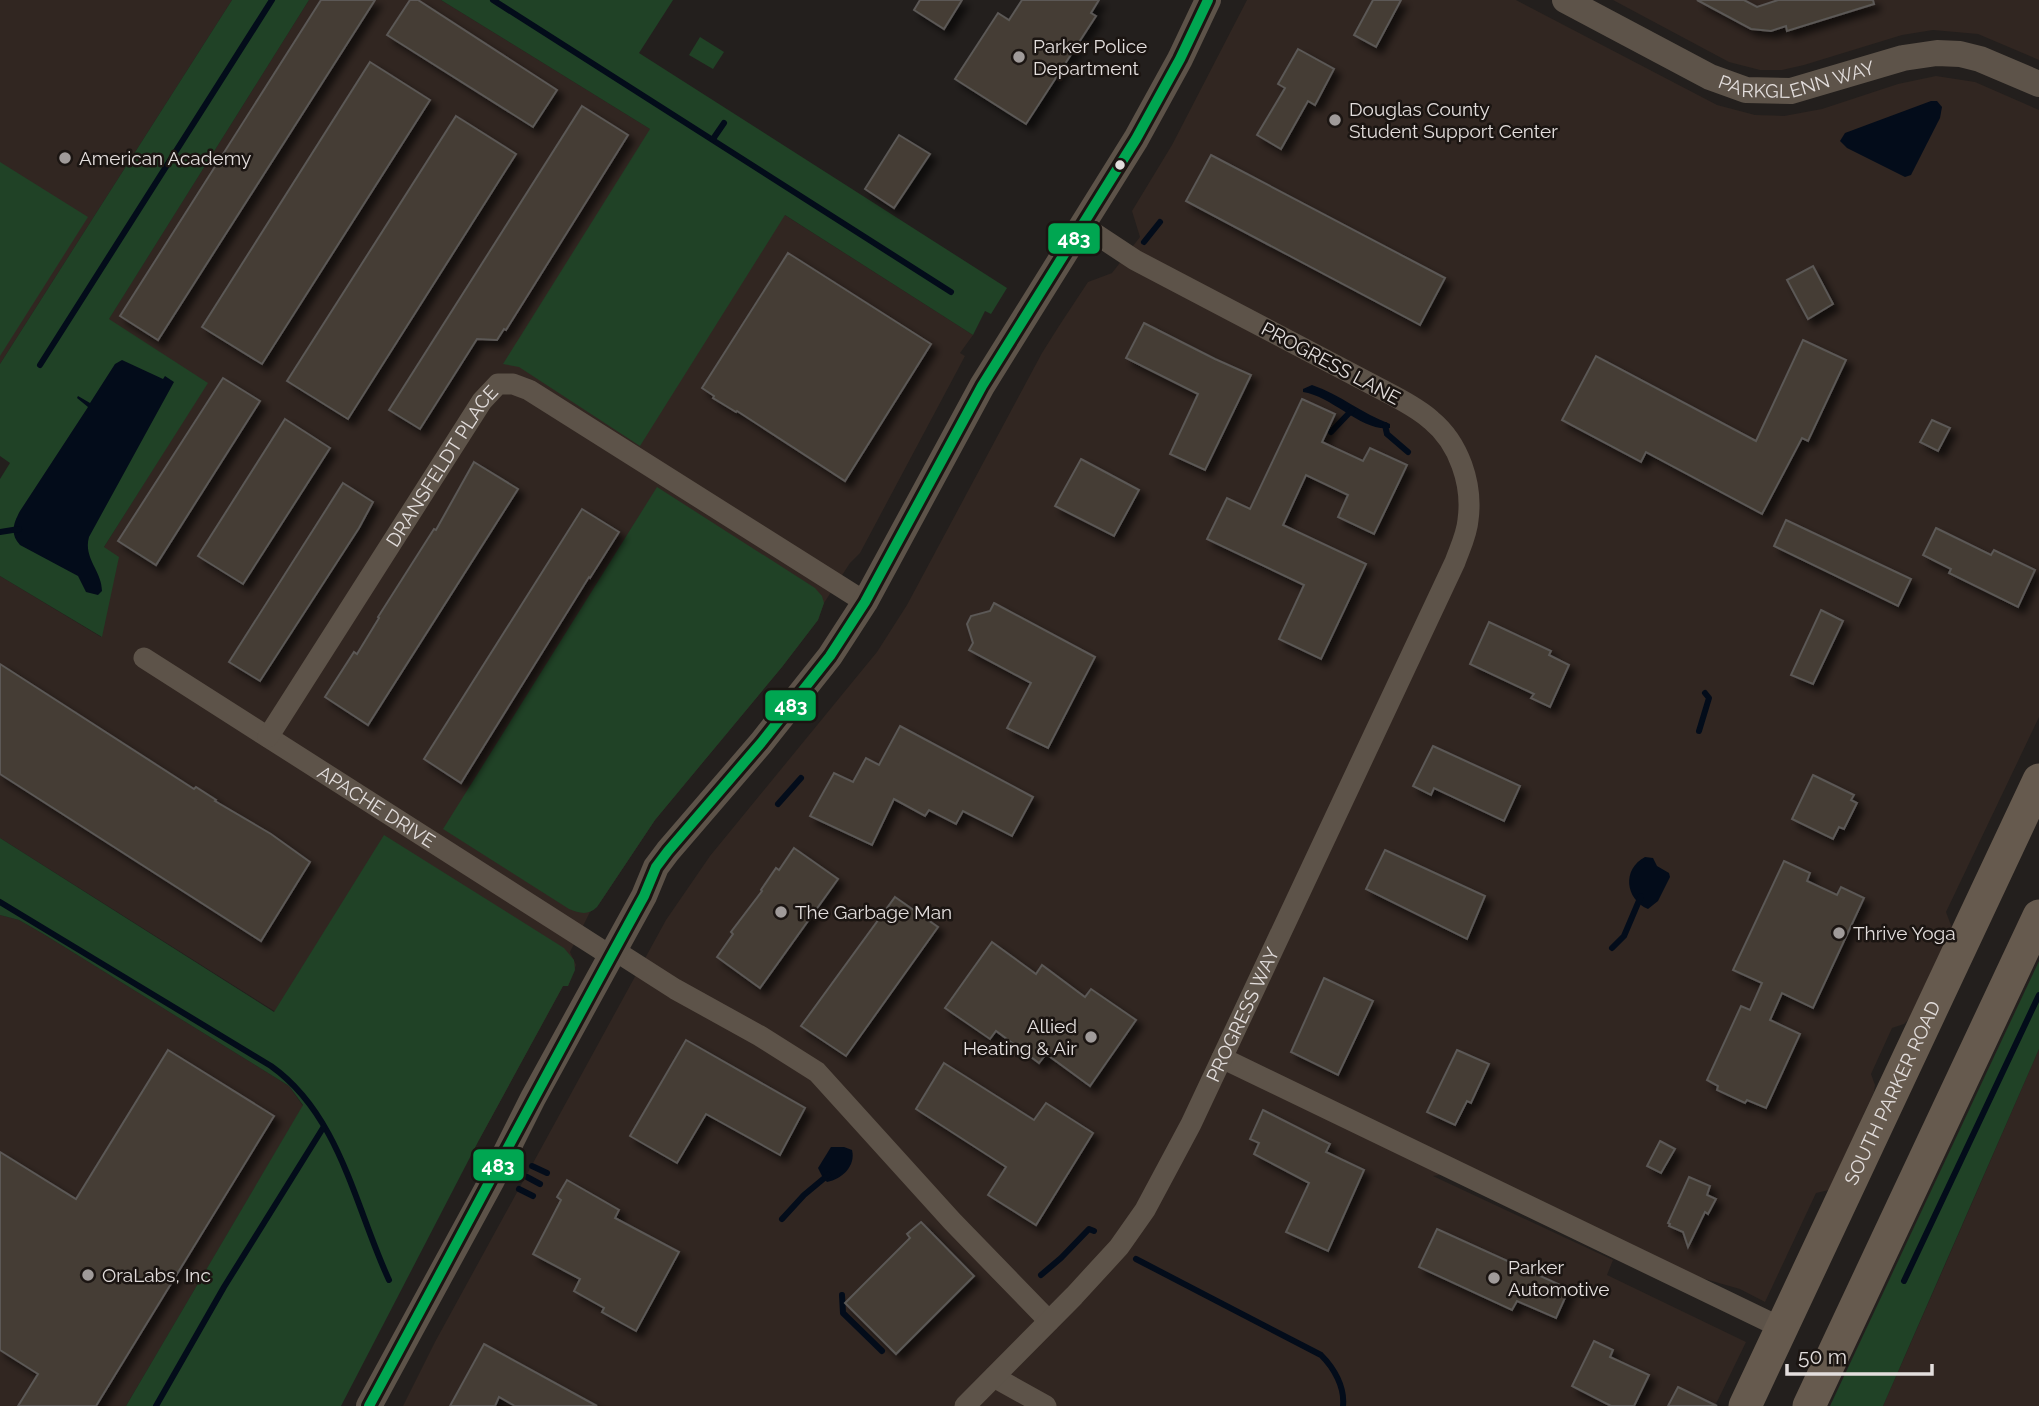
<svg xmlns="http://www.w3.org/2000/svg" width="2039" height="1406" viewBox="0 0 2039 1406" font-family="Raleway,sans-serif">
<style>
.built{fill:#312621}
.green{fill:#204226}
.water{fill:#030c1a}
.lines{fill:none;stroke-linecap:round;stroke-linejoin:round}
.stream{stroke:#030c1a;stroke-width:6}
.building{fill:#443e34;stroke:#5b5856;stroke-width:2;filter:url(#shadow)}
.minor{stroke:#5d5349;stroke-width:21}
.tertiary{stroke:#5d5349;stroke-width:26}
.trunk{stroke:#665a4e;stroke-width:33}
.bus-1-casing{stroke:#1b1512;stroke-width:16}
.bus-1{stroke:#00a651;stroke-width:10}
.poi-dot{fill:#a09b9a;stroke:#1b1512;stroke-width:2.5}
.bus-dot{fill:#e3dedd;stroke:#1b1512;stroke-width:2.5}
.labels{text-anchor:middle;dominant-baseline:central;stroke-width:5;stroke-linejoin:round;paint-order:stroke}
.poi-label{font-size:19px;fill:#e3dedd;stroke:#1b1512;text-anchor:start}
.street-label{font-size:19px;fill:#e3dedd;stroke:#1b1512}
.line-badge{stroke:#1b1512;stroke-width:2.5}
.badge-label{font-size:19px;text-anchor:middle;font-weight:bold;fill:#fff}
</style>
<defs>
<filter id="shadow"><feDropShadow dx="6" dy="6" stdDeviation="3.5" flood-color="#0009"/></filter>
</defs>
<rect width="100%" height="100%" fill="#231f1d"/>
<g class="built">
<path d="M0 0H232L0 364Z"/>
<path d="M309 0H441L650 129 973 335 960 353 965 356 860 553 850 563 824 603 818 620 782 667 655 820 599 904 590 912 570 952 576 965 568 986H563L479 1140 0 838V576L101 637 104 547 207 383 108 320Z"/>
<path d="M1247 0H1516L1717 105 1755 115 1784 116 1822 109 1898 84 1936 76 1975 82 2039 110V717L1946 912 1952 928 1909 1019 1904 1024 1892 1028 1871 1074 1875 1085 1874 1092 1829 1190 1816 1193 1765 1302 1740 1289 1698 1277 1472 1169 1433 1176 1613 1260 1607 1275 1746 1342 1715 1406H403L435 1342 666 920 710 856 877 652 907 605 1042 353 1059 326 1088 282 1112 273 1140 237 1132 211 1172 145Z"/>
<path d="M1613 0H2039V60L1978 34 1933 30 1902 35 1804 65 1782 70H1760L1729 62Z"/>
<path d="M0 915 19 920 45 935 289 1086 303 1106 126 1406H0Z"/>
<path d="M2039 1049V1406H1883L1945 1265Z"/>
</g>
<g class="green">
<path d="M232 0H309L109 319 208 383 104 547 119 557 102 637 0 576V479L10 463 0 456V364Z"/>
<path d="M441 0H673L639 53 1007 288 991 314 985 311 973 335 785 215 640 446 519 367 503 364 650 129Z"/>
<path d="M700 37 724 52 713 69 689 55Z"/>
<path d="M0 162 88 217 0 356Z"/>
<path d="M657 487 815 588 822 596 824 603 818 620 782 667 655 820 597 907C588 916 579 913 569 909L443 829Z"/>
<path d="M384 835 564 948 574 960 575 970 568 986H563L479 1140 341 1406H126L303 1105 289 1086 45 935 19 920 0 915V838L274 1012Z"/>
<path d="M2039 961V1049L1883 1406H1830Z"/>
</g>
<g class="water">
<path d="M1931 101H1937L1942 107 1940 118 1911 175 1905 177 1847 148 1840 141 1845 133Z"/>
<path d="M122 360 163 379 165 376 174 382 89 537C83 558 102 571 102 591L98 595 86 592 78 576 20 545C10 534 13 524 20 511L88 407 77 398 78 396 90 403 115 364Z"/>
<path d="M1312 385C1341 395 1361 413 1390 424V428C1362 432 1332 396 1303 392V389Z"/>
<path d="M1645 857 1653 858 1657 866 1669 873 1670 877 1658 901 1648 909C1625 899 1622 869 1645 857Z"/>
<path d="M831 1147H844L852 1150C856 1166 842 1179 827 1182L823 1178 818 1168Z"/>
</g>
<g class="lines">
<g class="stream">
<path d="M493 0 951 292"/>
<path d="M713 139 724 123"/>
<path d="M1144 242 1160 222"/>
<path d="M40 365 272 0"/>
<path d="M1385 425 1387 434 1408 452"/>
<path d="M1331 432 1352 410"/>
<path d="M0 532 19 529"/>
<path d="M1699 731 1709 698 1705 693"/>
<path d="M778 804 801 778"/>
<path d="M0 902 271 1066C340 1115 355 1207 389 1280"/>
<path d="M1612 948 1624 936 1641 896"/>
<path d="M532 1166 547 1173"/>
<path d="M527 1177 540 1184"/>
<path d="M519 1189 533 1196"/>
<path d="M782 1219 804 1195 828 1175"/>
<path d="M1136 1259 1321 1355C1334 1368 1345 1387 1343 1406"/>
<path d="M1041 1275 1061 1258 1089 1229 1094 1231"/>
<path d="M1904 1281 2039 995"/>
<path d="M842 1295 843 1313 882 1351"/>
<path d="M156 1406 224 1287 323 1128"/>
</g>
</g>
<g class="building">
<path d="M321 0H375L158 340 120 316Z"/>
<path d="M410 0H418L557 90 533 127 387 35Z"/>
<path d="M920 0H962L944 29 914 10Z"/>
<path d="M1022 0H1099L1091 13 1096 16 1026 124 955 79 998 13 1009 20Z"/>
<path d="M1373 0H1401L1376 47 1354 35Z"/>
<path d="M1697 0H1744L1757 7 1778 0H1873L1874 4 1787 31 1786 26 1771 31 1751 29Z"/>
<path d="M1298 49 1334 69 1315 105 1308 101 1281 149 1257 135 1285 88 1278 84Z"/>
<path d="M370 62 430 100 262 364 202 327Z"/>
<path d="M582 106 628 135 506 330 504 329 497 340 477 339 420 429 389 410Z"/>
<path d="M456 116 516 154 348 419 287 381Z"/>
<path d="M899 135 930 154 894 208 865 189Z"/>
<path d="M1211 155 1445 278 1420 325 1186 201Z"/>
<path d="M788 253 931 344 845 481 737 411 736 412 713 398 714 396 702 388Z"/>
<path d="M1813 266 1833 304 1808 319 1787 280Z"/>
<path d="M1144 323 1215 359 1251 375 1205 470 1170 454 1198 394 1126 358Z"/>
<path d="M1803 340 1846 360 1808 441 1802 438 1762 514 1646 452 1641 462 1562 420 1596 356 1756 441Z"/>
<path d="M223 378 260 401 156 565 118 541Z"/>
<path d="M1302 399 1335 414 1322 442 1363 461 1370 448 1407 465 1374 534 1338 517 1348 495 1306 475 1283 525 1366 564 1321 659 1279 639 1304 585 1207 539 1227 498 1250 509Z"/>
<path d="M285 419 330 448 243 584 198 556Z"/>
<path d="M1932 420 1950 428 1938 451 1920 442Z"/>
<path d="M1081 459 1139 490 1114 536 1055 506Z"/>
<path d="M474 462 518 489 368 725 325 697 354 652 357 654 379 618 378 617 434 529 436 530Z"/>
<path d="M343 483 373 502 359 528 260 681 229 662Z"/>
<path d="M582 509 619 532 590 578 589 577 461 783 424 759Z"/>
<path d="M1786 520 1911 579 1898 606 1774 546Z"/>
<path d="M1936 528 1991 555 1994 550 2035 570 2018 607 1949 573 1951 569 1923 555Z"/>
<path d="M994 603 1095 657 1048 748 1007 728 1031 683 969 650 973 643 967 624 971 616 990 611Z"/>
<path d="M1821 610 1843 621 1813 684 1791 675Z"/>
<path d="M1489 622 1551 651 1549 655 1569 665 1550 707 1531 698 1534 694 1470 664Z"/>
<path d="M0 664 194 789 196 787 216 800 215 801 271 834 310 862 261 941 0 774Z"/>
<path d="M900 726 1033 797 1012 836 963 811 956 824 929 810 925 816 894 799 872 845 810 816 834 773 853 782 866 758 879 765Z"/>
<path d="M1433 746 1520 786 1504 821 1434 788 1431 795 1413 786Z"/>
<path d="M1813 775 1854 795 1851 800 1857 803 1844 829 1839 827 1833 839 1792 819Z"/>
<path d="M794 848 838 879 760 988 717 957 733 934 731 932 762 891 761 890 776 868 779 870Z"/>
<path d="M1385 850 1485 896 1467 939 1366 889Z"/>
<path d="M1784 861 1810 873 1807 881 1837 895 1841 887 1864 898 1813 1008 1782 993 1770 1020 1800 1034 1766 1108 1747 1100 1745 1103 1717 1090 1718 1086 1707 1080 1741 1006 1750 1010 1762 983 1733 970Z"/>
<path d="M895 897 938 927 846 1056 801 1026Z"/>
<path d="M992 942 1036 974 1042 965 1085 997 1091 989 1136 1020 1090 1086 1046 1054 1039 1063 996 1031 990 1039 945 1008Z"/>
<path d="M1324 978 1373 1001 1338 1075 1291 1052Z"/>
<path d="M686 1040 805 1108 780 1155 706 1114 677 1163 630 1136Z"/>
<path d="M168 1050 274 1116 96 1406H18L38 1374 0 1350V1152L76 1199Z"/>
<path d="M1457 1050 1489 1064 1471 1103 1467 1101 1455 1125 1427 1112Z"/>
<path d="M944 1063 1034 1120 1046 1103 1093 1133 1036 1225 988 1195 1006 1167 916 1109Z"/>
<path d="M1263 1110 1330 1144 1326 1152 1364 1170 1328 1251 1286 1232 1309 1183 1254 1154 1259 1143 1250 1139Z"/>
<path d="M1660 1141 1675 1149 1661 1173 1647 1166Z"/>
<path d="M1689 1177 1710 1186 1707 1195 1716 1199 1708 1214 1705 1212 1688 1247 1683 1232 1669 1226 1670 1224 1668 1223Z"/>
<path d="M567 1180 619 1210 615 1218 679 1252 636 1331 602 1312 604 1308 574 1291 580 1279 533 1254 561 1200 557 1197Z"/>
<path d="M921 1222 974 1276 896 1354 845 1303 910 1238 907 1234Z"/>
<path d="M1437 1229 1569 1289 1556 1318 1517 1301 1512 1310 1419 1267Z"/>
<path d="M1594 1341 1613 1350 1610 1357 1649 1375 1634 1406H1611L1572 1386Z"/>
<path d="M484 1344 597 1406H515L499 1397 495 1406H450Z"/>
<path d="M1678 1387 1717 1406H1668Z"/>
</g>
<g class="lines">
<g class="minor">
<path id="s1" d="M144 658 611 956"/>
<path id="s2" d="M268 737 482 401 498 384H513L529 390 865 602"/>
<path d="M614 950 675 989 760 1036 817 1072 952 1221 1049 1321"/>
<path d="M1222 1058 1782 1328"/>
<path d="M994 1377 1046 1406"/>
<path id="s3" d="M965 1406 1074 1296 1119 1247 1145 1210 1191 1124 1455 562C1460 548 1467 534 1468 520 1473 484 1459 443 1431 420 1420 410 1407 403 1394 396L1135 260 1082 225"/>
</g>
<g class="tertiary">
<path id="s4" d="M1565 0 1710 77 1746 90 1791 91 1903 58 1937 53 1960 54 1980 59 2039 84"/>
<path d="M369 1406 492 1180 533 1098 644 896 656 867 668 851 761 743 830 656 865 602 982 386 1136 139 1180 59 1208 0"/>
</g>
<g class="trunk">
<path id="s5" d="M1745 1406 2039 780"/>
<path d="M1809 1406 2039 916"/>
</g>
<g class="bus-1-casing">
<path id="bus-1" d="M369 1406C461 1236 551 1065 644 896L656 867 668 851 761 743 830 656 865 602 982 386 1136 139 1180 59 1208 0"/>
</g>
<use href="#bus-1" class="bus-1"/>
</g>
<g class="poi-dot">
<circle cx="1019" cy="57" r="7"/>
<circle cx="1335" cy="120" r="7"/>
<circle cx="65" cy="158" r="7"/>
<circle cx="781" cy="912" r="7"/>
<circle cx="1839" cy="933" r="7"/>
<circle cx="1091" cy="1037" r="7"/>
<circle cx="88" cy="1275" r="7"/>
<circle cx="1494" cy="1278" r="7"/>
</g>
<circle class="bus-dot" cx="1120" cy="165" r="6"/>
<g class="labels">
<g class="poi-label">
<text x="1033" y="46">Parker Police<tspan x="1033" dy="22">Department</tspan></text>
<text x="1349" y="109">Douglas County<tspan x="1349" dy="22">Student Support Center</tspan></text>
<text x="79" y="158">American Academy</text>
<text x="795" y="912">The Garbage Man</text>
<text x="1853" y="933">Thrive Yoga</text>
<text x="1077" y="1026" text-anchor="end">Allied<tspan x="1077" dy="22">Heating &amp; Air</tspan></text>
<text x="1508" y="1267">Parker<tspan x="1508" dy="22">Automotive</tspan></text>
<text x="102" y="1275">OraLabs, Inc</text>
</g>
<g class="street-label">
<text stroke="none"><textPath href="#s4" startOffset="254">PARKGLENN WAY</textPath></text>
<text transform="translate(1331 363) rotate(28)">PROGRESS LANE</text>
<text stroke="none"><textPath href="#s2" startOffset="322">DRANSFELDT PLACE</textPath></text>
<text stroke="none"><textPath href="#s1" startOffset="276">APACHE DRIVE</textPath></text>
<text stroke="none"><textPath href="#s3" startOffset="485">PROGRESS WAY</textPath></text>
<text stroke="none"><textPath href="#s5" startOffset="346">SOUTH PARKER ROAD</textPath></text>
</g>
</g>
<g class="line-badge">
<rect x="1047" y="222" width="54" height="33" rx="7" fill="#00a651"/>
<rect x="764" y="689" width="53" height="33" rx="7" fill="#00a651"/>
<rect x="472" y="1148" width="53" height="34" rx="7" fill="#00a651"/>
</g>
<g class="badge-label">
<text x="1074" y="245">483</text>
<text x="791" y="712">483</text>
<text x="498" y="1172">483</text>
</g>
<path d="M1787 1364v10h145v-10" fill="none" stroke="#e3dedd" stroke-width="3.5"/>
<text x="1798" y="1364" font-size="21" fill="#e3dedd" stroke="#1b1512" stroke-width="5" paint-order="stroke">50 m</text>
</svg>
